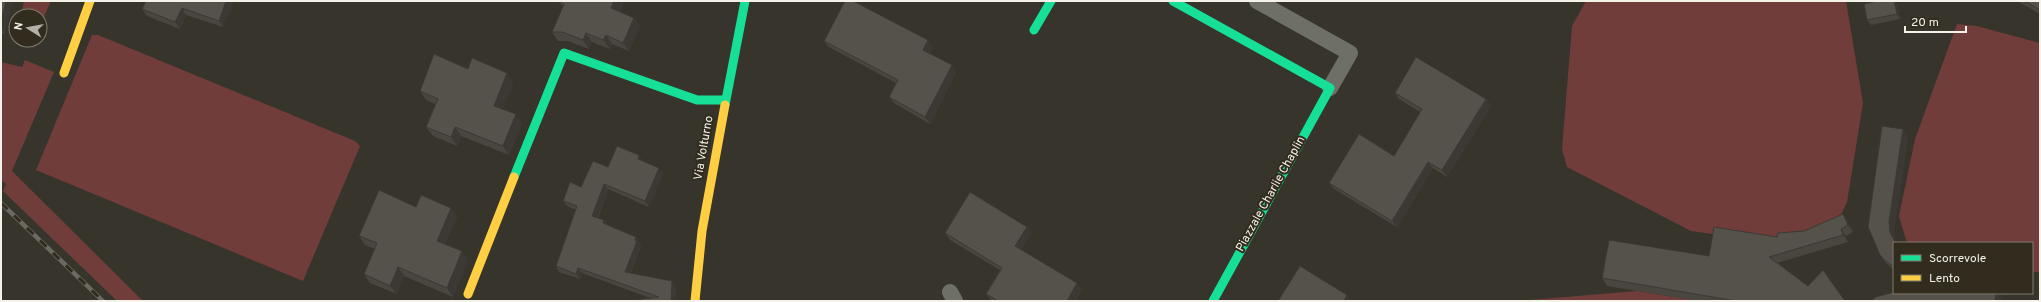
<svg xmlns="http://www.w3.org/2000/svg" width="2041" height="302" viewBox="0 0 2041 302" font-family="Overpass,sans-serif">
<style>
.green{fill:#713d3a}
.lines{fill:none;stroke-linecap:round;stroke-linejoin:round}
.street{stroke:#6e7067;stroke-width:16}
.fast{stroke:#16e098;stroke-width:9}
.slow{stroke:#ffcf43;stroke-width:9}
.rail-casing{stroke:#6a6a62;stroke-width:4.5}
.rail{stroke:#312c1e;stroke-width:3;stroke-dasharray:9;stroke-linecap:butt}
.wall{fill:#494640}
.shaded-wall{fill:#3c3934}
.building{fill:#55514b;stroke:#3c3934}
.labels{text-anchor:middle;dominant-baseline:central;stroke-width:4;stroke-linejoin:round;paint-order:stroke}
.street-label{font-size:12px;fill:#f5f2e9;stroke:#312c1e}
</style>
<rect width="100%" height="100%" fill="#37342c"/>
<g class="green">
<path d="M24 1H51L40 26V16H21Z"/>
<path d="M1586 1H1846L1863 103 1847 202 1838 221 1784 244 1691 231 1567 167 1562 149 1572 26Z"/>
<path d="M1957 24 1977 26 2040 43V272H2032V243H1907L1899 216 1915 139Z"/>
<path d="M92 35H98L355 141 360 146 303 281 36 170Z"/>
<path d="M25 60 54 72 12 171 143 301H117L3 191 6 184 1 180V62L22 67Z"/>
<path d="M1637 291 1700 301H1517Z"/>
</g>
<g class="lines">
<g class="street">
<path d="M1257 1 1350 53 1330 88"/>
<path d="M950 292 955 301"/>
</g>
<g class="fast">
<path d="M1173 1 1330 88 1213 301"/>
<path d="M1034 30 1051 1"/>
<path d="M725 105 745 1"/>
<path d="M514 177 564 53 697 100H725"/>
</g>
<g class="slow">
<path d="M64 73 90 1"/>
<path d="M468 294 514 177"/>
<path d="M695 301 702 231 725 105"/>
</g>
<g class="rail-casing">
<path id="rail" d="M1 203 103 301"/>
</g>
<use href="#rail" class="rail"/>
</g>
<g class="wall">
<path d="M1 1 5 34 1 33Z"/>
<path d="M146 1H231L233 3 223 27 186 15 180 29 147 16 142 9Z"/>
<path d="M624 1 620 12 640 26 629 51 612 44 610 49 592 42 589 49 568 41H558L552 32 563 7 559 2Z"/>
<path d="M2017 1H2040V14Z"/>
<path d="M1897 3 1900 19 1871 25 1867 20Z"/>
<path d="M824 41 933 47 929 54 956 72 930 124 894 103 889 97 896 83 829 47Z"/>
<path d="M468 69 513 82 503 109 522 123 509 155 461 136 457 146 433 136 426 127 435 104 426 100 420 91Z"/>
<path d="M1395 93 1486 99 1491 106 1447 177 1433 168 1397 227 1334 189 1329 183 1394 156 1420 112 1399 99Z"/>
<path d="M1908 136 1894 229 1895 240 1894 243V270L1885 262 1880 255Z"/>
<path d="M643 161 663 173 649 207 608 189 598 218 608 225 640 243 639 244 641 246 631 273 672 281 676 286 675 301 650 298 582 273 580 279 559 272 556 266 576 210 567 206 563 201 581 187Z"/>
<path d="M416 207 451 208 457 217 445 244 468 260 453 297 404 276 397 294 370 283 364 274 375 249 365 245 359 236Z"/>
<path d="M1843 214 1848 221 1853 232 1846 236 1848 242 1777 263 1808 286 1845 301H1698L1607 286 1602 278 1709 256 1804 231Z"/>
<path d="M1027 227 1031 233 1021 250 1082 290 1075 301H992L986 294 1000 270 950 240 945 233Z"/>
</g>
<g class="shaded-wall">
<path d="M6 1H13L5 34 1 28V22Z"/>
<path d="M226 1H231L233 3 223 27 219 21Z"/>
<path d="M614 1H624L617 17 611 8Z"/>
<path d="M1894 1H1896L1897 3 1900 19 1897 14Z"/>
<path d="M182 8 186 15 180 29 175 22Z"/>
<path d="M634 18 640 26 629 51 623 43Z"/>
<path d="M586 33 592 42 589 49 583 40Z"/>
<path d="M606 35 612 44 610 49 603 40Z"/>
<path d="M928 40 933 47 928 57 923 50Z"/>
<path d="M952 65 956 72 930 124 925 117Z"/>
<path d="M507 73 513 82 501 115 494 106Z"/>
<path d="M1486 99 1491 106 1447 177 1442 170Z"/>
<path d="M516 114 522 123 509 155 503 146Z"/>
<path d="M455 127 461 136 457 146 451 137Z"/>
<path d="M1903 129 1908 136 1894 229 1895 240 1897 243H1896L1890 232 1889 222Z"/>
<path d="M639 155 643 161 638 159Z"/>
<path d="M1428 162 1433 168 1397 227 1392 221Z"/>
<path d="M659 168 663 173 649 207 645 201Z"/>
<path d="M604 184 608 189 596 221 592 216Z"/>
<path d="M451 208 457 217 443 250 437 241Z"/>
<path d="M1843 214 1848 221 1853 232 1848 225Z"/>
<path d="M604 220 608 225 603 223Z"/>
<path d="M1027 227 1031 233 1020 253 1015 246Z"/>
<path d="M1841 229 1846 236 1848 242 1843 235Z"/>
<path d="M636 237 640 243 639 244 641 246 629 277 625 272Z"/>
<path d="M462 251 468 260 453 297 447 288Z"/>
<path d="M398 267 404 276 397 294 390 286Z"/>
<path d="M578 268 582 273 580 279 576 274Z"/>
<path d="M672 281 676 286 675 301H671Z"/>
<path d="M1077 283 1082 290 1075 301H1067Z"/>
<path d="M1996 293H2002L2001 301H1995Z"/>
<path d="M1347 295 1352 301H1344Z"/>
</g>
<g class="building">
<path d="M1 1H6L1 22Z"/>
<path d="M146 1H226L219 21 182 8 175 22 142 9Z"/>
<path d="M560 1H614L611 8 634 18 623 43 606 35 603 40 586 33 583 40 562 32H552L564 4 559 2Z"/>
<path d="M845 1H853L928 40 923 50 952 65 925 117 889 97 898 80 824 41Z"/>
<path d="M1877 1H1894L1897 14 1867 20 1864 4Z"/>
<path d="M2025 1H2040V10Z"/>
<path d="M434 54 468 69 472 58 507 73 494 106 516 114 503 146 455 127 451 137 426 127 438 99 420 91Z"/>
<path d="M1416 57 1486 99 1442 170 1428 162 1392 221 1329 183 1359 134 1394 156 1422 109 1395 93Z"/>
<path d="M1882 126 1903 129 1889 222 1890 232 1895 242 1897 243H1894V267L1887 262 1880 255 1868 227Z"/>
<path d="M617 146 639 155 638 159 659 168 645 201 604 184 592 216 604 220 603 223 636 237 635 240 637 241 625 272 672 281 671 301H627L659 297 578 268 576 274 556 266 577 206 563 201 570 182 581 187 593 161 608 167Z"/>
<path d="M379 190 416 207 421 195 451 208 437 241 462 251 447 288 398 267 390 286 364 274 377 243 359 236Z"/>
<path d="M970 192 1027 227 1015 246 1077 283 1067 301H998L986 294 1002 268 945 233Z"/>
<path d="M1843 214 1848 225 1841 229 1843 235 1769 257 1808 286 1823 270 1845 301H1736L1602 278 1609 240 1709 256 1714 227 1777 237 1778 233 1804 231Z"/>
<path d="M1300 266 1347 295 1344 301H1278Z"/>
<path d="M1894 292V293H1996L1995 301H1871L1876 297Z"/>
</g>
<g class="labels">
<g class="street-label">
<text transform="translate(704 148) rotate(-80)">Via Volturno</text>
<text transform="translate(1271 194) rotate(-61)">Piazzale Charlie Chaplin</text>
</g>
</g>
<rect width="2041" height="302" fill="none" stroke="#f5f2e9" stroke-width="4"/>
<rect x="1893" y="242" width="140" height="52" fill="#312c1e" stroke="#7f7b6f"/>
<rect x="1901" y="255" width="20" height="6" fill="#16e098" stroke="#7f7b6f"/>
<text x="1929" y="262" font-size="12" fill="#f5f2e9">Scorrevole</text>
<rect x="1901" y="275" width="20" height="6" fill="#ffcf43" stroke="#7f7b6f"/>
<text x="1929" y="282" font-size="12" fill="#f5f2e9">Lento</text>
<g transform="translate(28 28) rotate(281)"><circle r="19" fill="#312c1e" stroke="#7f7b6f"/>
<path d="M0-3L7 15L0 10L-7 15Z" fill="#b2b0a7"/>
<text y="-6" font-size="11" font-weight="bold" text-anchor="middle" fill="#f5f2e9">N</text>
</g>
<path d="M1905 26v6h61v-6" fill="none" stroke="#f5f2e9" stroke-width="2"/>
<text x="1911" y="26" font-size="12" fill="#f5f2e9" stroke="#312c1e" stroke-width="3" paint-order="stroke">20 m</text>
</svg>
